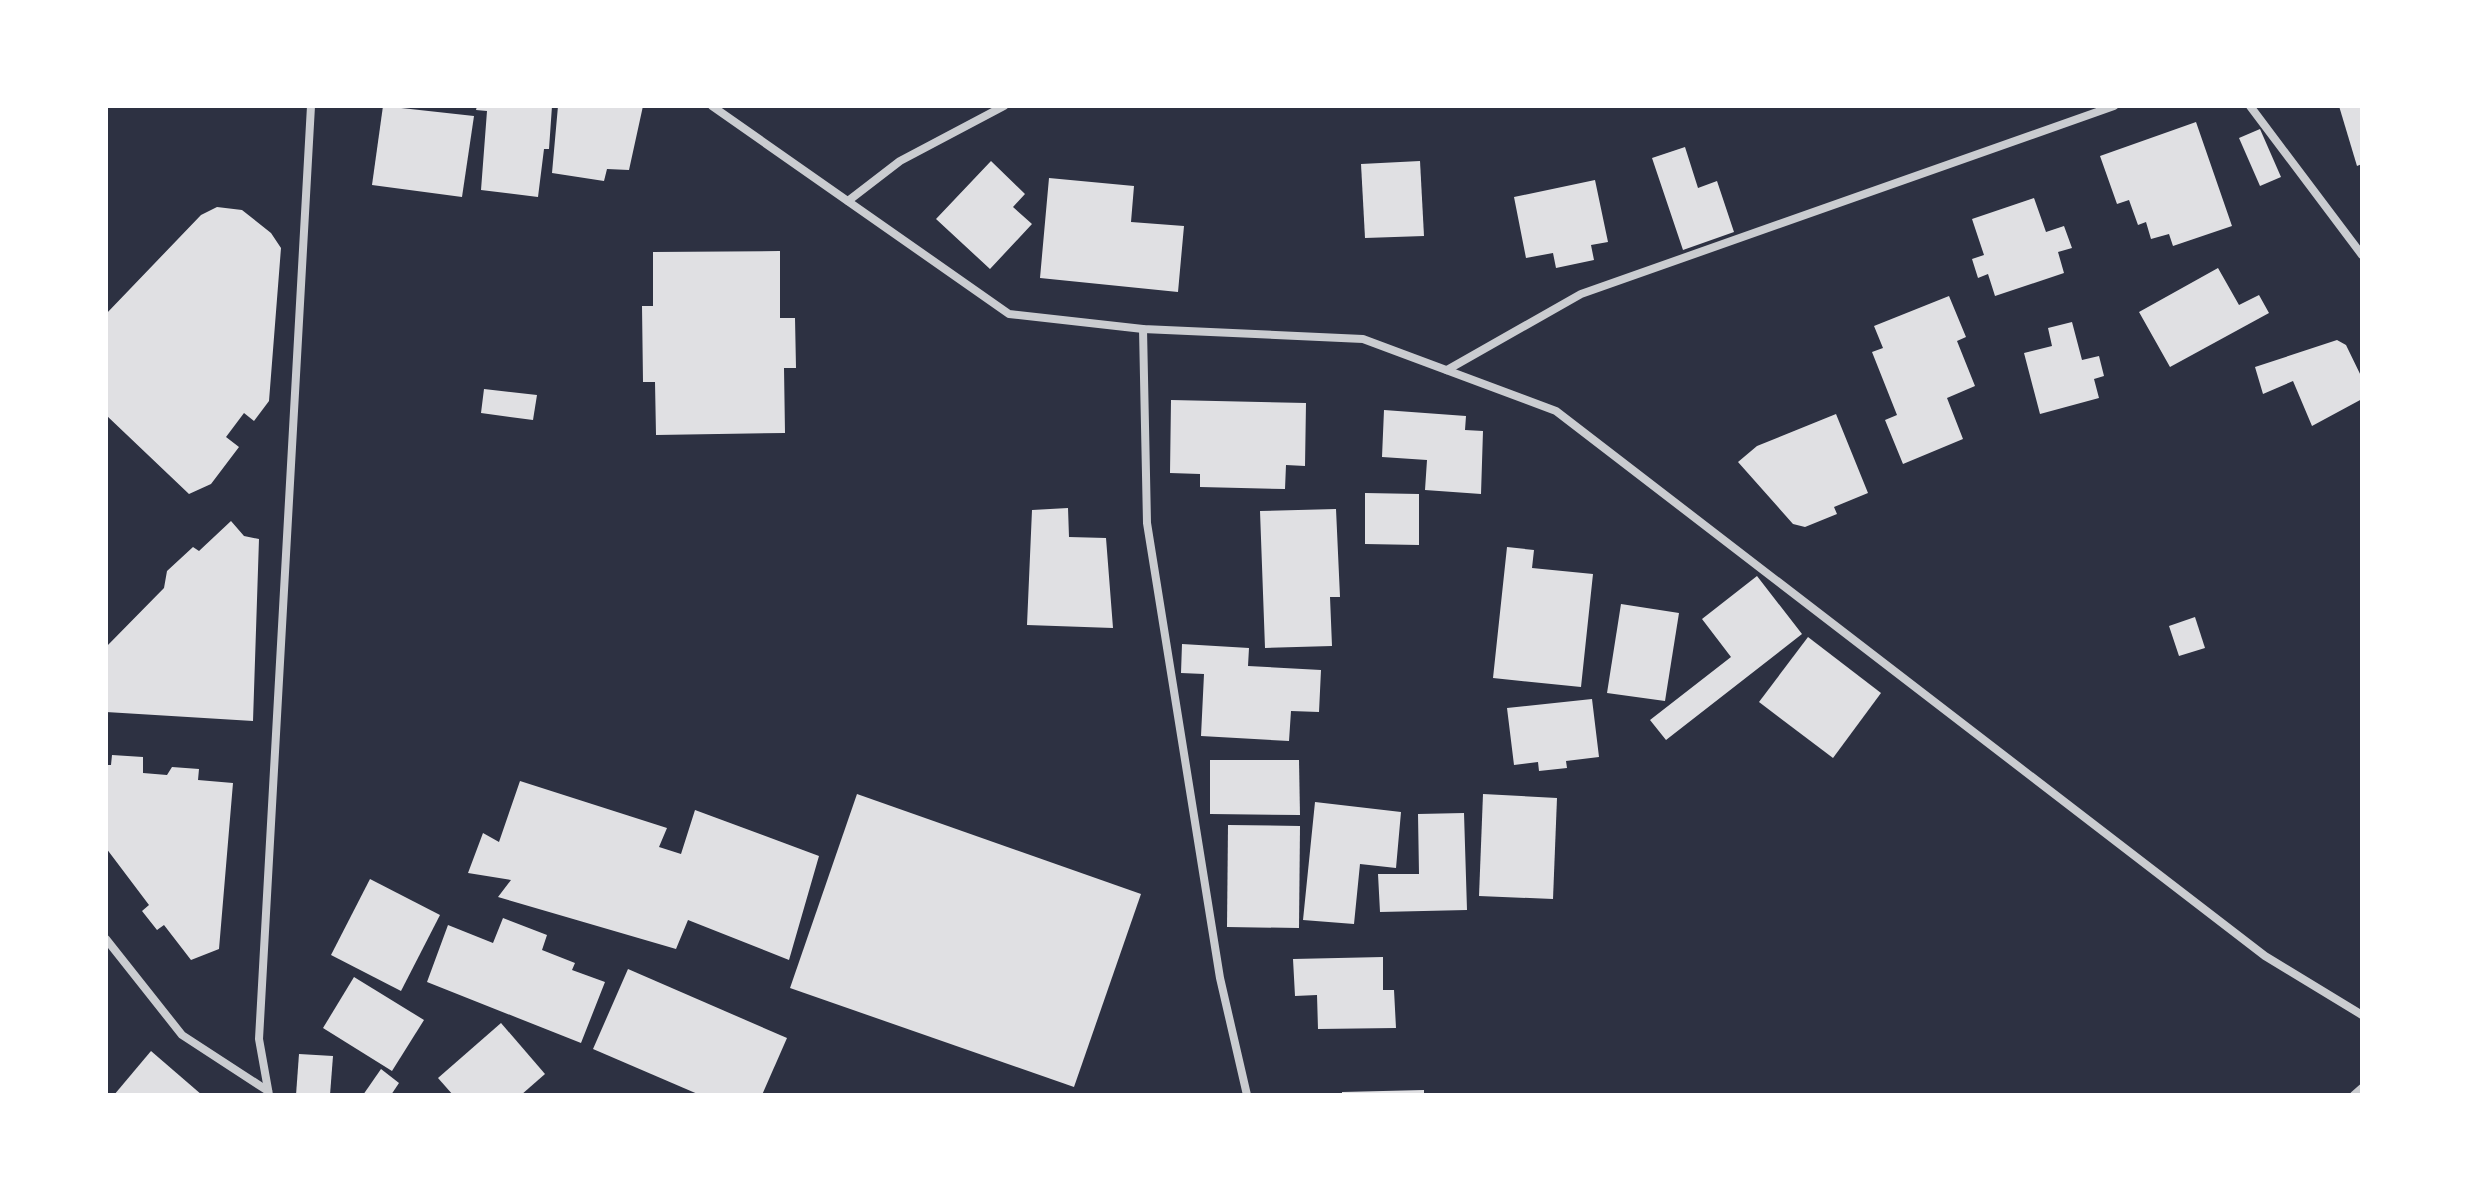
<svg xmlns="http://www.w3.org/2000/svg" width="2468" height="1201" viewBox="0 0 2468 1201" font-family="Raleway,sans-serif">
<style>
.building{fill:#e0e0e3}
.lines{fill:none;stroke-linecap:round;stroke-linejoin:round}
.minor{stroke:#caccd0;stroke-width:8}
</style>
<rect width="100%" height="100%" fill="#2d3142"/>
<g class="building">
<path d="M383 106 474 116 462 197 372 185Z"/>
<path d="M477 106H552L549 149H544L538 197 481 190 487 111 476 110Z"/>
<path d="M558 106H643L629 170 607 169 604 181 552 173Z"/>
<path d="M2339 106H2362V164L2357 166Z"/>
<path d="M2196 122 2232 226 2173 246 2169 234 2151 239 2146 222 2138 225 2129 200 2117 204 2100 156Z"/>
<path d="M2260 129 2281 177 2260 186 2239 138Z"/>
<path d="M1685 147 1698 188 1717 181 1734 232 1683 250 1652 158Z"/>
<path d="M991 161 1025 194 1013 207 1032 224 990 269 936 219Z"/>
<path d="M1420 161 1424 236 1365 238 1361 164Z"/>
<path d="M1049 178 1134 186 1131 222 1184 226 1178 292 1040 278Z"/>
<path d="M1595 180 1608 242 1591 245 1594 260 1556 268 1553 253 1526 258 1514 197Z"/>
<path d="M2034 198 2046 232 2064 226 2072 248 2058 252 2064 273 1995 296 1988 274 1978 278 1972 259 1984 255 1972 219Z"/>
<path d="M217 207 242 210 271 233 281 248 269 401 254 421 244 413 226 437 239 447 211 484 189 494 106 415V314L201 215Z"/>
<path d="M780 251V318H795L796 368H784L785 433 656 435 655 382H643L642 306H653V252Z"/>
<path d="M2218 268 2239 305 2259 295 2269 313 2170 367 2139 312Z"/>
<path d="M1949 296 1966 337 1957 341 1975 386 1947 398 1963 439 1903 464 1885 420 1897 415 1872 352 1883 348 1874 326Z"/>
<path d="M2072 322 2082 360 2099 356 2104 376 2094 379 2099 398 2040 414 2024 353 2052 346 2048 328Z"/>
<path d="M2337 340 2346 345 2362 378V399L2312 426 2293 381 2263 394 2255 367Z"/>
<path d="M484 389 537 395 533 420 481 413Z"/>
<path d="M1171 400 1306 403 1305 466 1286 465 1285 489 1200 487V474L1170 473Z"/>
<path d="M1384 410 1466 416 1465 430 1483 431 1481 494 1425 490 1427 460 1382 457Z"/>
<path d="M1836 414 1868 493 1834 507 1837 514 1805 527 1793 524 1738 462 1757 446Z"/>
<path d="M1365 493 1419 494V545L1365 544Z"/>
<path d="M1068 508 1069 537 1106 538 1113 628 1027 625 1032 510Z"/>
<path d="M1336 509 1340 597H1330L1332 646 1265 648 1260 511Z"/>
<path d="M231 521 244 536 259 539 253 721 106 712V647L164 588 167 571 193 547 199 551Z"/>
<path d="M1507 547 1534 550 1532 568 1593 574 1581 687 1493 678Z"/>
<path d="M1757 576 1802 634 1666 740 1650 720 1731 657 1702 619Z"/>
<path d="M1621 604 1679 613 1665 701 1607 693Z"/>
<path d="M2195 617 2205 648 2179 656 2169 626Z"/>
<path d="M1808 637 1881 693 1833 758 1759 702Z"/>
<path d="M1182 644 1249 648 1248 666 1321 670 1319 712 1291 711 1289 741 1201 736 1204 674 1181 673Z"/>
<path d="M1592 699 1599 757 1566 761 1567 768 1539 771 1538 762 1514 765 1507 708Z"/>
<path d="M112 755 143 757V773L167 775 172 767 199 769 198 780 233 783 219 949 191 960 164 925 157 930 142 911 149 905 106 848V765H111Z"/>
<path d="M1210 760H1299L1300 815 1210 814Z"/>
<path d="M520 781 667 828 659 847 681 854 695 810 819 856 789 960 688 920 676 949 498 897 511 880 468 873 483 833 499 842Z"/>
<path d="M857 794 1141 894 1074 1087 790 988Z"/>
<path d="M1483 794 1557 798 1553 899 1479 896Z"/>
<path d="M1315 802 1401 812 1396 868 1360 864 1354 924 1303 920Z"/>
<path d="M1464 813 1467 910 1380 912 1378 874H1419L1418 814Z"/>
<path d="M1228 825 1300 826 1299 928 1227 927Z"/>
<path d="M370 879 440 915 401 991 331 955Z"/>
<path d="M503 918 547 935 542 950 575 963 572 970 605 982 581 1043 427 982 448 925 493 943Z"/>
<path d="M1383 957V990H1394L1396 1028 1318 1029 1317 995 1295 996 1293 959Z"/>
<path d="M628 969 787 1038 762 1095H700L593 1049Z"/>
<path d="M354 977 424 1020 392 1071 323 1028Z"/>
<path d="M501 1023 545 1074 521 1095H453L438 1078Z"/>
<path d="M151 1051 202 1095H114Z"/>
<path d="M299 1054 333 1056 330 1095H296Z"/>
<path d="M381 1069 399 1083 391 1095H363Z"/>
<path d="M1424 1090V1095H1342V1092Z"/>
</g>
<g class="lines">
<g class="minor">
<path d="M712 106 1009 314 1143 329 1363 339 1556 411 2265 956 2362 1015"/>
<path d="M2250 106 2362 255"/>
<path d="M848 201 900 161 1004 106"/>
<path d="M1143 329 1147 523 1220 978 1247 1095"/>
<path d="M1447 370 1581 294 2114 106"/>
<path d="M106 939 182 1035 268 1091"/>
<path d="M269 1095 259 1039 311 106"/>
<path d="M2354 1095 2362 1088"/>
</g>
</g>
<rect width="2468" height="1201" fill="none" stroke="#ffffff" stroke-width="216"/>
</svg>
